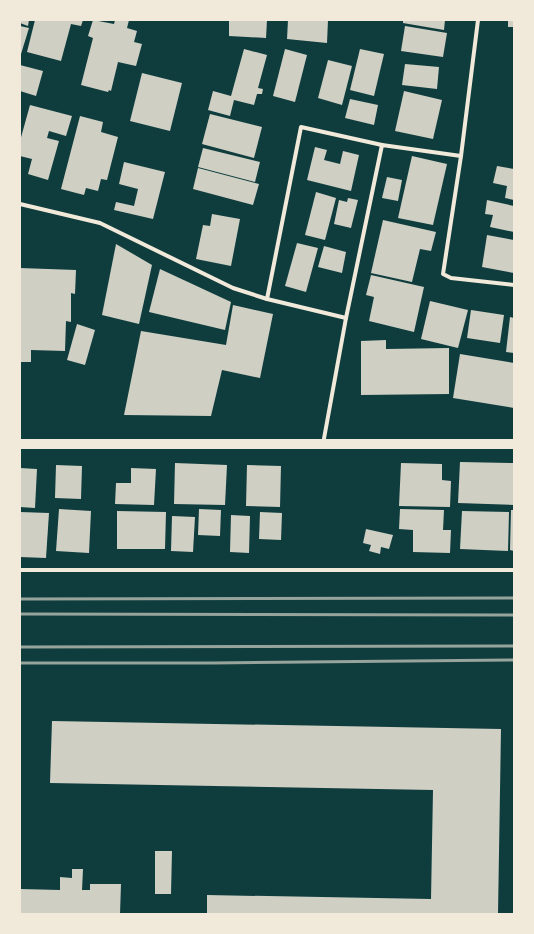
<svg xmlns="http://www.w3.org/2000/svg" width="534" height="934" viewBox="0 0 534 934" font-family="'Work Sans',sans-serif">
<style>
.building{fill:#cfcfc3}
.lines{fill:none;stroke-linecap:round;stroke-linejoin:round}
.minor{stroke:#f1e9da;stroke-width:4}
.primary{stroke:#f1e9da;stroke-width:10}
.rail{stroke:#97a49c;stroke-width:3}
</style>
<rect width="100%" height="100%" fill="#0f3d3e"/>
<g class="building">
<path d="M20 20H29L28 26 20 23Z"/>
<path d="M35 20H83L81 26 71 24 61 61 27 52Z"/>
<path d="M93 20 114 24 115 20H129L127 28 137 31 134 42 142 44 136 66 118 62 111 91 109 90 108 92 81 85 93 38 88 36Z"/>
<path d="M229 20H267L266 38 229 36Z"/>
<path d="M288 20H328L327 43 287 39Z"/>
<path d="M403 20H445L444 30 403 23Z"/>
<rect x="508" y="20" width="6" height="7"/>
<path d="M20 26 29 28 21 54H20Z"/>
<path d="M405 26 447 33 443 57 401 51Z"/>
<path d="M244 49 267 55 258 88 263 89 262 94H257L254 105 234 100 230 116 208 110 213 91 231 96Z"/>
<path d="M285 49 307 55 295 102 273 96Z"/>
<path d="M360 49 384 54 374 96 350 90Z"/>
<path d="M328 60 352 66 342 105 318 98Z"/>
<path d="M405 64 439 67 437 89 402 85Z"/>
<path d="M20 65 43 71 36 96 20 91Z"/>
<path d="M142 73 182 83 170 131 130 121Z"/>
<path d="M404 91 442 100 433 139 395 131Z"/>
<path d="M350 99 378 105 374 125 345 118Z"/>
<path d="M30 105 72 116 66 136 49 131 47 138 59 141 48 180 28 174 32 159 20 156V141Z"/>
<path d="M210 114 262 127 254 158 202 144Z"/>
<path d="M80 116 103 122 101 132 118 137 107 180 101 179 98 191 86 188 84 195 61 189Z"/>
<path d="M315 147 327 150 324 160 340 164 343 151 359 155 351 191 307 180Z"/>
<path d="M203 148 260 162 255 182 198 167Z"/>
<path d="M412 156 447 164 433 225 398 218Z"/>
<path d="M124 162 165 172 153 219 114 210 116 202 134 206 138 189 119 184Z"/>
<path d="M497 166 514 169V200L505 198 507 186 493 183Z"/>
<path d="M198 168 259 184 253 205 193 189Z"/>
<path d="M387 177 402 180 398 201 382 198Z"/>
<path d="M316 192 336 198 325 240 305 235Z"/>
<path d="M348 198 358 200 351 228 334 224 339 200 347 202Z"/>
<path d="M487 200 514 206V232L490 227 493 215 485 214Z"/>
<path d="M212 214 240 219 231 266 196 259 203 225 210 226Z"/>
<path d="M383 220 436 232 431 251 420 249 412 282 371 273Z"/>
<path d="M487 235 514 240V273L482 267Z"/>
<path d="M297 243 318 248 306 292 285 286Z"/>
<path d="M116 244 152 265 139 324 102 315Z"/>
<path d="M324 246 346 252 342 273 318 267Z"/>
<path d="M20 268 76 270 75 294 71 293V322L66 321 65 351 31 350V362H20Z"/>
<path d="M160 269 231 302 225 330 149 312Z"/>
<path d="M371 275 424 287 414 332 369 321 374 297 366 295Z"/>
<path d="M430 301 468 310 458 348 421 339Z"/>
<path d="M233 305 273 314 260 378 222 370 211 416 124 415 141 331 226 345Z"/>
<path d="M471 310 504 315 500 343 467 338Z"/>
<path d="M510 317 514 318V353L506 352Z"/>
<path d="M77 324 95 330 85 365 67 360Z"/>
<path d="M386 340V349L449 348V394L361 395V341Z"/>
<path d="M460 354 514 363V408L453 398Z"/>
<path d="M460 462 514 463V505L458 503Z"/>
<path d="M175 463 227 465 225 505 174 504Z"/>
<path d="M401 463 442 464V480L451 481 450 507 399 506Z"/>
<path d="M56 465 82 466 81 499 55 498Z"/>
<path d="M247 465 281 466 280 507 246 506Z"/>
<path d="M20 468 37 469 35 508 20 507Z"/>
<path d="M131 468 156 469 154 505 115 504 116 483H131Z"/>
<path d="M59 509 91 511 89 553 56 551Z"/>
<path d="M199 509 221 510 220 536 198 535Z"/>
<path d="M400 509 444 510 443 530H451L450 553 413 552V530L399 529Z"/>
<path d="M511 510H514V551L510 550Z"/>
<path d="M117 511 166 512 165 549H117Z"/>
<path d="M462 511 509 512 508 551 460 549Z"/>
<path d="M20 512 49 513 46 558 20 557Z"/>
<path d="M260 512 282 513 281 540 259 539Z"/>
<path d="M231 515 250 516 249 553 230 552Z"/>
<path d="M172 516 195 517 193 552 171 551Z"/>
<path d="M366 529 393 535 389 549 381 547 380 554 369 551 371 545 363 543Z"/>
<path d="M52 721 501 729 498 914H207V895L431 899 433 790 50 783Z"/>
<path d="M155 851H172L171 894H155Z"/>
<path d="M72 869H83L82 890H90V884H121L120 914H20V889L60 890V877L72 878Z"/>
</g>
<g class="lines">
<g class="minor">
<path d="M461 156 443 274 451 278 514 285"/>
<path d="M20 204 100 223 233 288 267 299 346 318"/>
<path d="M267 299 301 127 382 145"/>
<path d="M323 444 346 318 382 145 461 156 478 20"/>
<path d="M20 570H514"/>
</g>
<path class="primary" d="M20 444H514"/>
<g class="rail">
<path d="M20 599 514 598"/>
<path d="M20 614 514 615"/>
<path d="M20 647 514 646"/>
<path d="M20 663H213L514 660"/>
</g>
</g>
<rect width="534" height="934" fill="none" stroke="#f1e9da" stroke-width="42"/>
</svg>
